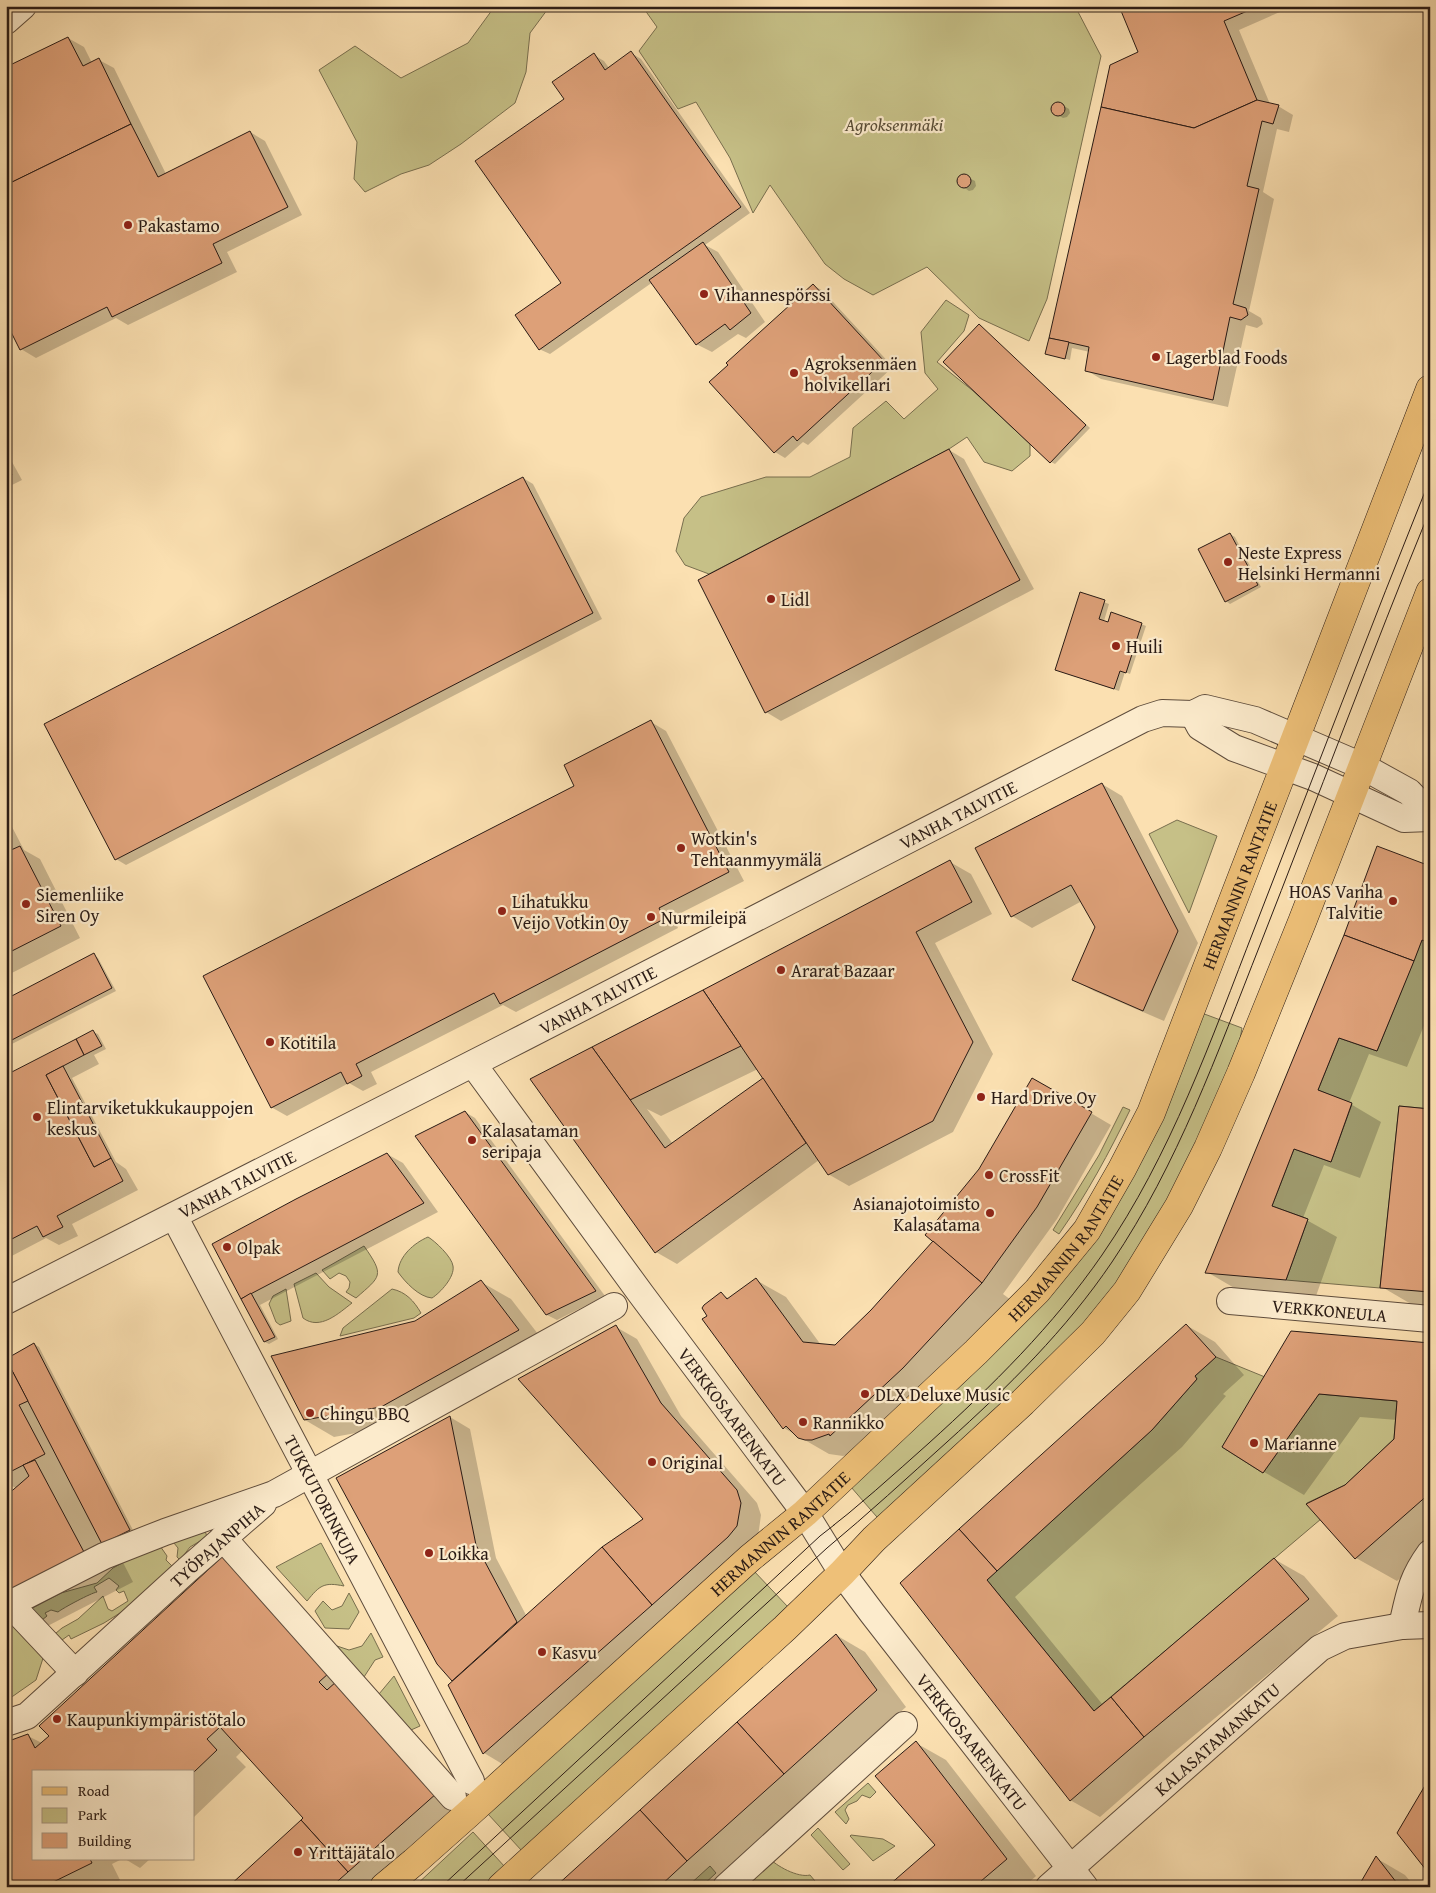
<svg xmlns="http://www.w3.org/2000/svg" width="1436" height="1893" viewBox="0 0 1436 1893" font-family="'Gentium Book Plus',serif">
<style>
.green{fill:#c6c087;stroke:#786e4e}
.shadow{fill:#0003;fill-rule:evenodd}
.building{fill:#dda078;stroke:#2a1b15}
.lines{fill:none;stroke-linecap:round;stroke-linejoin:round}
.street-casing{stroke:#5e4c3c;stroke-width:28}
.primary-casing{stroke:#2a1b15;stroke-width:29}
.street{stroke:#fcebcc;stroke-width:26}
.primary{stroke:#eec078;stroke-width:28}
.tram{stroke:#2a1b15;stroke-width:1}
.poi-dot{fill:#8f2418;stroke:#fcebcc;stroke-width:2}
.labels{text-anchor:middle;dominant-baseline:central;stroke-width:4.5;stroke-linejoin:round;paint-order:stroke}
.park-label{font-size:18px;font-style:italic;fill:#594d37;stroke:#fcebcc}
.poi-label{font-size:18px;fill:#2a1b15;stroke:#fcebcc;text-anchor:start}
.street-label{font-size:18px;fill:#2a1b15;stroke:#fcebcc}
</style>
<rect width="100%" height="100%" fill="#fbe0b1"/>
<filter id="stains"><feTurbulence type="fractalNoise" baseFrequency=".004" numOctaves="4"/><feColorMatrix values="0 0 0 0 .2 0 0 0 0 .09 0 0 0 0 .02 0 0 0 .5 -.17"/></filter>
<radialGradient id="worn" r=".72"><stop offset=".6" stop-color="#630" stop-opacity="0"/><stop offset="1" stop-color="#630" stop-opacity=".3"/></radialGradient>
<g class="green">
<path d="M495 6H550L530 33 526 72 515 103 461 144 429 165 401 174 365 192 354 179 357 142 319 70 355 46 401 78 468 43Z"/>
<path d="M642 6H1075L1101 56 1047 299 1029 341 979 318 927 267 873 295 844 279 825 264 770 185 753 213 730 158 696 102 678 109 639 51 657 27Z"/>
<path d="M946 300 969 315 964 331 937 362 972 390 1030 444V456L1012 471 984 462 967 437 949 449 709 574 685 565 676 551 684 518 701 497 766 477H810L850 457 853 428 886 401 904 419 938 389 925 373 921 332Z"/>
<path d="M1177 820 1217 836 1189 913 1149 834Z"/>
<path d="M1422 940 1430 943V1109L1399 1106 1380 1288 1286 1280 1308 1219 1272 1206 1294 1149 1331 1162 1352 1104 1318 1090 1339 1038 1377 1051Z"/>
<path d="M1199 1012 1242 1028 1236 1062 1209 1127 1114 1295 883 1524 851 1487C912 1431 974 1377 1029 1315Z"/>
<path d="M1123 1107 1130 1110C1109 1153 1087 1194 1059 1234L1053 1230 1099 1155Z"/>
<path d="M428 1237C435 1241 452 1257 453 1266 455 1277 440 1293 432 1298 419 1297 405 1282 398 1272 399 1256 414 1243 428 1237Z"/>
<path d="M364 1246C385 1276 381 1276 356 1298L346 1292 349 1288 350 1282 346 1276 339 1273 330 1279 322 1270Z"/>
<path d="M316 1273 329 1287 352 1303C339 1313 320 1331 303 1318L294 1284Z"/>
<path d="M286 1289 291 1321 280 1325 276 1322 269 1304 273 1296Z"/>
<path d="M392 1289C406 1292 414 1301 421 1313L414 1318 340 1336 343 1328Z"/>
<path d="M1216 1357 1265 1377 1222 1447 1263 1473 1319 1394 1397 1401 1394 1439 1345 1485 1307 1503 1321 1519 1094 1711 987 1580 1152 1430 1197 1379 1195 1376Z"/>
<path d="M203 1524 207 1537 190 1547 180 1560 177 1557 178 1548 170 1538Z"/>
<path d="M158 1543 167 1556 166 1560 173 1567 128 1608 104 1623 71 1639 69 1635 62 1640 49 1639 62 1628 78 1619 103 1596 108 1609 112 1611 128 1601 124 1591 119 1593 116 1590 119 1586 109 1578 94 1587 97 1592C91 1593 63 1608 58 1612L51 1610 45 1613 47 1616 37 1624 25 1612 61 1593 97 1583 113 1568Z"/>
<path d="M321 1543 344 1586C324 1582 320 1585 307 1601L276 1567Z"/>
<path d="M753 1570 788 1607 522 1851 488 1814Z"/>
<path d="M349 1593 359 1612 349 1629 325 1628 315 1611 323 1601 332 1610 342 1606Z"/>
<path d="M12 1619 45 1652 36 1680 6 1701V1622Z"/>
<path d="M371 1633 383 1657 375 1660 364 1677 334 1645 349 1650 362 1646Z"/>
<path d="M394 1676 420 1726 411 1730 379 1694Z"/>
<path d="M868 1783 876 1792 870 1798 862 1795 857 1801 848 1805 845 1810 849 1819 846 1824 835 1812Z"/>
<path d="M818 1828 850 1864 843 1870 811 1835Z"/>
<path d="M473 1832 505 1867 484 1887H414Z"/>
<path d="M851 1835 883 1839 895 1846 873 1861 850 1836Z"/>
<path d="M768 1857C776 1866 798 1878 810 1875L820 1887H734Z"/>
<path d="M710 1866 716 1873 701 1887H687Z"/>
</g>
<g class="shadow">
<path d="M1120 6H1289V8L1239 30 1270 104 1278 106 1293 115 1289 132 1277 129 1263 192 1274 199 1249 311 1261 318 1263 324 1257 328 1246 325 1228 407 1101 379 1086 370 1090 352 1072 348 1070 360 1047 354 1139 53Z"/>
<path d="M68 38 84 47 92 63 99 60 114 68 166 174 250 132 265 141 302 215 227 252 237 272 128 325 116 318 36 358 21 349Z"/>
<path d="M631 53 641 59 750 213 705 245 718 252 765 322 746 338 738 334 712 352 696 344 653 282 550 354 539 349 562 283 566 99 594 55 604 61 609 68Z"/>
<path d="M1059 103 1069 109 1070 113 1067 117 1063 118 1053 112 1052 108 1055 104Z"/>
<path d="M965 176 975 181 976 186 973 190 969 191 959 184 961 177Z"/>
<path d="M813 285 823 291 893 367 808 445 803 442 785 458 775 452 711 382Z"/>
<path d="M979 325 1090 428 1055 464 1051 462Z"/>
<path d="M949 450 964 459 1034 589 781 721 766 712Z"/>
<path d="M6 451 22 480 6 488Z"/>
<path d="M523 478 533 484 602 619 126 865 116 859Z"/>
<path d="M1230 534 1235 537 1261 587 1230 604 1226 601Z"/>
<path d="M1081 594 1109 604 1104 621 1109 623 1141 624 1146 626 1130 674 1125 672 1119 691 1056 670Z"/>
<path d="M651 722 666 731 744 881 673 917 678 928 516 1012 503 1005 371 1072 377 1084 363 1091 349 1083 287 1116 271 1107 576 786Z"/>
<path d="M1102 784 1122 796 1198 943 1164 1021 1094 991 1074 980 1096 927 1082 901 1032 928 1012 916Z"/>
<path d="M6 820 10 823 24 850 40 859 80 938 6 976Z"/>
<path d="M950 862 971 874 992 914 935 943 993 1054 953 1132 849 1186 828 1174 819 1160 677 1264 656 1252 532 1080ZM758 1069 764 1079 673 1144 647 1109 661 1116Z"/>
<path d="M1430 868V1011L1407 1067 1369 1054 1349 1103 1381 1122 1360 1178 1324 1165 1303 1218 1337 1237 1316 1296 1236 1289 1207 1272Z"/>
<path d="M94 955 98 958 116 991 6 1047V1000Z"/>
<path d="M93 1032 98 1034 106 1049 94 1055 99 1064 72 1078 116 1162 126 1169 138 1190 72 1224 78 1236 59 1245 46 1238 6 1259V1077Z"/>
<path d="M1033 1079 1111 1125 1057 1219 1003 1294 1011 1300 859 1451 843 1456 829 1454 784 1428 708 1316 721 1294 730 1299 756 1280 786 1297 821 1345 835 1346 872 1311 935 1241 980 1170Z"/>
<path d="M1430 1111V1306L1411 1304 1382 1287Z"/>
<path d="M465 1112 475 1118 605 1296 557 1320 547 1315 417 1137Z"/>
<path d="M387 1154 403 1163 438 1212 260 1305 278 1339 269 1344 265 1342 214 1245Z"/>
<path d="M481 1282 511 1299 548 1347 411 1423 334 1437 305 1420 415 1322Z"/>
<path d="M1186 1325 1215 1342 1244 1375 1223 1394 1226 1396 1182 1447 1015 1597 1103 1705 1274 1559 1304 1576 1338 1616 1173 1753 1100 1817 1070 1800 902 1583Z"/>
<path d="M616 1327 637 1339 681 1416 757 1503 761 1515 758 1537 504 1765 484 1753 454 1681 438 1663 450 1417 470 1429 496 1558 526 1615 645 1519Z"/>
<path d="M1292 1332 1430 1344V1552L1397 1581 1356 1558 1346 1486 1395 1440 1397 1420 1360 1417 1304 1495 1264 1472Z"/>
<path d="M34 1344 39 1347 134 1532 113 1543 133 1582 32 1634 6 1620V1497L16 1488 6 1483V1353L12 1356Z"/>
<path d="M222 1559 252 1576 466 1811 381 1887H230L305 1818 243 1750 236 1757 246 1767 194 1817V1772H34V1859H122L112 1864 120 1880 106 1887H6L28 1736 42 1743Z"/>
<path d="M836 1635 865 1652 906 1707 706 1887H557Z"/>
<path d="M916 1743 946 1760 1036 1876 1024 1887H890L937 1845Z"/>
<path d="M1376 1858 1405 1875 1415 1887H1360Z"/>
<path d="M125 1859H150L140 1868Z"/>
</g>
<g class="building">
<path d="M1119 6H1259L1224 21 1257 100 1194 128 1101 107 1110 65 1138 52Z"/>
<path d="M68 37 83 66 99 58 131 124 6 185V67Z"/>
<path d="M631 51 741 207 539 350 515 315 561 283 475 161 564 99 552 82 594 53 605 70Z"/>
<path d="M1257 100 1279 105 1273 124 1262 121 1247 186 1259 189 1233 304 1246 308 1248 315 1241 320 1230 317 1213 400 1085 371 1089 347 1049 338 1101 107 1194 128Z"/>
<circle cx="1058" cy="109" r="7"/>
<path d="M131 124 158 177 250 131 288 207 213 244 222 263 112 317 107 307 20 350 6 322V185Z"/>
<circle cx="964" cy="181" r="7"/>
<path d="M703 242 751 313 730 330 725 324 696 345 649 280Z"/>
<path d="M813 284 884 361 797 441 793 436 774 453 709 382 728 365 726 363Z"/>
<path d="M979 324 1086 425 1050 463 943 362Z"/>
<path d="M1049 338 1069 342 1065 359 1045 354Z"/>
<path d="M949 449 1020 580 765 713 698 580Z"/>
<path d="M6 463 12 475 6 478Z"/>
<path d="M523 477 593 613 115 860 44 724Z"/>
<path d="M1230 533 1258 585 1225 602 1198 549Z"/>
<path d="M1080 592 1105 600 1099 619 1108 622 1111 612 1142 623 1126 673 1120 671 1114 689 1055 670Z"/>
<path d="M651 720 729 872 659 908 664 919 500 1004 494 993 356 1064 362 1076 347 1084 341 1072 271 1108 203 976 574 786 564 765Z"/>
<path d="M1102 783 1178 931 1143 1011 1072 980 1095 927 1071 885 1011 917 975 848Z"/>
<path d="M6 841 11 850 20 846 61 926 6 954Z"/>
<path d="M1377 846 1430 866V943L1422 940 1414 961 1344 935Z"/>
<path d="M950 860 972 902 916 932 973 1042 933 1121 828 1175 703 990Z"/>
<path d="M1344 935 1414 961 1377 1051 1339 1038 1318 1090 1352 1103 1331 1162 1294 1149 1272 1206 1308 1219 1286 1280 1205 1273Z"/>
<path d="M94 953 112 988 6 1043V999Z"/>
<path d="M703 990 741 1046 630 1100 592 1047Z"/>
<path d="M93 1030 102 1046 84 1055 76 1039Z"/>
<path d="M76 1039 84 1055 46 1075 94 1167 111 1158 123 1181 57 1216 63 1227 43 1237 37 1226 6 1242V1075Z"/>
<path d="M592 1047 665 1148 763 1078 806 1143 655 1253 530 1079Z"/>
<path d="M63 1066 111 1158 94 1167 46 1075Z"/>
<path d="M1032 1078 1092 1112 1037 1207 982 1283 925 1235 979 1169Z"/>
<path d="M1399 1106 1430 1109V1292L1380 1288Z"/>
<path d="M465 1111 596 1291 546 1315 415 1136Z"/>
<path d="M387 1153 424 1203 241 1299 212 1244 296 1199Z"/>
<path d="M933 1241 982 1283 903 1368 830 1436 829 1434 812 1440H805L798 1438 786 1426 783 1429 702 1319 707 1316 702 1308 704 1305 721 1292 727 1299 756 1278 803 1342 835 1345 871 1310Z"/>
<path d="M481 1280 519 1330 381 1407 304 1420 271 1356 415 1321Z"/>
<path d="M251 1293 275 1337 264 1342 241 1299Z"/>
<path d="M1186 1324 1216 1357 1195 1376 1197 1379 1152 1430 997 1571 959 1529Z"/>
<path d="M616 1325 661 1403 737 1490 741 1503 737 1526 728 1537 652 1605 602 1547 643 1519 518 1379Z"/>
<path d="M1291 1331 1430 1343V1493L1355 1559 1306 1504 1345 1485 1394 1439 1397 1401 1319 1394 1263 1473 1222 1447Z"/>
<path d="M34 1343 130 1530 102 1544 6 1359Z"/>
<path d="M6 1359 28 1401 19 1405 45 1454 6 1474Z"/>
<path d="M450 1416 476 1545 517 1622 452 1681 437 1664 336 1478Z"/>
<path d="M35 1460 84 1552 6 1593V1496L29 1476 23 1465Z"/>
<path d="M959 1529 997 1571 987 1580 1094 1711 1111 1697 1144 1737 1070 1801 900 1583Z"/>
<path d="M602 1547 652 1605 483 1754 448 1685Z"/>
<path d="M222 1557 329 1673 319 1682 327 1690 337 1681 437 1793 348 1872 301 1820 303 1818 220 1727 207 1739 217 1750 194 1772H34V1859H90L92 1863 43 1887H6V1742L28 1734 35 1748 49 1736 39 1726Z"/>
<path d="M1274 1558 1309 1599 1144 1737 1111 1697Z"/>
<path d="M836 1634 877 1690 784 1774 737 1722Z"/>
<path d="M737 1722 784 1774 687 1861 640 1810Z"/>
<path d="M916 1741 1007 1859 974 1887 888 1886 935 1845 875 1776Z"/>
<path d="M1430 1777V1875L1397 1833Z"/>
<path d="M640 1810 687 1861 659 1887H555Z"/>
<path d="M301 1820 348 1872 331 1887H228Z"/>
<path d="M1376 1856 1400 1887H1358Z"/>
</g>
<g class="lines">
<g class="street-casing">
<g id="street">
<path d="M6 21 23 6"/>
<path d="M1193 714 1200 727 1234 748 1313 777 1404 819 1430 818"/>
<path id="s1" d="M473 1064 641 1294 805 1513 842 1573 872 1613 1085 1887"/>
<path id="s2" d="M174 1216 471 1781"/>
<path id="s3" d="M6 1301 523 1038 1143 719 1162 713 1193 714 1205 708 1255 720 1362 766 1409 792 1430 814"/>
<path id="s4" d="M1230 1301 1430 1319"/>
<path d="M223 1538 453 1797"/>
<path d="M10 1604 75 1673"/>
<path d="M6 1606 104 1556 165 1532 274 1494 614 1306"/>
<path d="M1402 1626C1409 1595 1411 1579 1430 1553"/>
<path id="s5" d="M6 1723 27 1716 187 1570 263 1504"/>
<path d="M726 1887 904 1725"/>
<path id="s6" d="M1049 1887 1320 1648 1345 1636 1402 1626 1430 1625"/>
</g>
</g>
<g class="primary-casing">
<g id="primary">
<path id="s7" d="M384 1887 414 1862 468 1814 750 1558 805 1513 976 1352 1037 1291 1087 1230 1122 1169 1151 1113 1430 389"/>
<path d="M501 1887 785 1628 842 1573 874 1539 1023 1402 1093 1333 1127 1291 1179 1206 1208 1148 1241 1073 1302 922 1430 592"/>
</g>
</g>
<use href="#street" class="street"/>
<use href="#primary" class="primary"/>
<g class="tram">
<path d="M441 1887 820 1536C858 1507 893 1475 929 1443 992 1386 1053 1326 1102 1255 1171 1155 1211 1040 1255 927 1313 778 1370 628 1430 479"/>
<path d="M457 1887 827 1548C868 1514 907 1478 947 1442 1008 1387 1066 1330 1112 1262 1178 1164 1217 1054 1260 945 1317 800 1371 654 1430 510"/>
</g>
</g>
<g class="poi-dot">
<circle cx="128" cy="225" r="5"/>
<circle cx="704" cy="294" r="5"/>
<circle cx="1156" cy="357" r="5"/>
<circle cx="794" cy="373" r="5"/>
<circle cx="1228" cy="562" r="5"/>
<circle cx="771" cy="599" r="5"/>
<circle cx="1116" cy="646" r="5"/>
<circle cx="681" cy="848" r="5"/>
<circle cx="1393" cy="901" r="5"/>
<circle cx="26" cy="904" r="5"/>
<circle cx="502" cy="911" r="5"/>
<circle cx="651" cy="917" r="5"/>
<circle cx="781" cy="970" r="5"/>
<circle cx="270" cy="1042" r="5"/>
<circle cx="981" cy="1097" r="5"/>
<circle cx="37" cy="1117" r="5"/>
<circle cx="472" cy="1140" r="5"/>
<circle cx="989" cy="1175" r="5"/>
<circle cx="990" cy="1213" r="5"/>
<circle cx="227" cy="1247" r="5"/>
<circle cx="865" cy="1394" r="5"/>
<circle cx="310" cy="1413" r="5"/>
<circle cx="803" cy="1422" r="5"/>
<circle cx="1254" cy="1443" r="5"/>
<circle cx="652" cy="1462" r="5"/>
<circle cx="429" cy="1553" r="5"/>
<circle cx="542" cy="1652" r="5"/>
<circle cx="57" cy="1719" r="5"/>
<circle cx="298" cy="1852" r="5"/>
</g>
<g class="labels">
<g class="park-label">
<text x="894" y="124">Agroksenmäki</text>
</g>
<g class="poi-label">
<text x="138" y="225">Pakastamo</text>
<text x="714" y="294">Vihannespörssi</text>
<text x="1166" y="357">Lagerblad Foods</text>
<text x="804" y="363">Agroksenmäen<tspan x="804" dy="21">holvikellari</tspan></text>
<text x="1238" y="552">Neste Express<tspan x="1238" dy="21">Helsinki Hermanni</tspan></text>
<text x="781" y="599">Lidl</text>
<text x="1126" y="646">Huili</text>
<text x="691" y="838">Wotkin's<tspan x="691" dy="21">Tehtaanmyymälä</tspan></text>
<text x="1383" y="891" text-anchor="end">HOAS Vanha<tspan x="1383" dy="21">Talvitie</tspan></text>
<text x="36" y="894">Siemenliike<tspan x="36" dy="21">Siren Oy</tspan></text>
<text x="512" y="901">Lihatukku<tspan x="512" dy="21">Veijo Votkin Oy</tspan></text>
<text x="661" y="917">Nurmileipä</text>
<text x="791" y="970">Ararat Bazaar</text>
<text x="280" y="1042">Kotitila</text>
<text x="991" y="1097">Hard Drive Oy</text>
<text x="47" y="1107">Elintarviketukkukauppojen<tspan x="47" dy="21">keskus</tspan></text>
<text x="482" y="1130">Kalasataman<tspan x="482" dy="21">seripaja</tspan></text>
<text x="999" y="1175">CrossFit</text>
<text x="980" y="1203" text-anchor="end">Asianajotoimisto<tspan x="980" dy="21">Kalasatama</tspan></text>
<text x="237" y="1247">Olpak</text>
<text x="875" y="1394">DLX Deluxe Music</text>
<text x="320" y="1413">Chingu BBQ</text>
<text x="813" y="1422">Rannikko</text>
<text x="1264" y="1443">Marianne</text>
<text x="662" y="1462">Original</text>
<text x="439" y="1553">Loikka</text>
<text x="552" y="1652">Kasvu</text>
<text x="67" y="1719">Kaupunkiympäristötalo</text>
<text x="308" y="1852">Yrittäjätalo</text>
</g>
<g class="street-label">
<text stroke="none"><textPath href="#s3" startOffset="1069">VANHA TALVITIE</textPath></text>
<text stroke="none"><textPath href="#s7" startOffset="1341">HERMANNIN RANTATIE</textPath></text>
<text stroke="none"><textPath href="#s3" startOffset="664">VANHA TALVITIE</textPath></text>
<text stroke="none"><textPath href="#s3" startOffset="259">VANHA TALVITIE</textPath></text>
<text stroke="none"><textPath href="#s7" startOffset="936">HERMANNIN RANTATIE</textPath></text>
<text stroke="none"><textPath href="#s4" startOffset="100">VERKKONEULA</textPath></text>
<text stroke="none"><textPath href="#s1" startOffset="438">VERKKOSAARENKATU</textPath></text>
<text stroke="none"><textPath href="#s2" startOffset="320">TUKKUTORINKUJA</textPath></text>
<text stroke="none"><textPath href="#s7" startOffset="531">HERMANNIN RANTATIE</textPath></text>
<text stroke="none"><textPath href="#s5" startOffset="278">TYÖPAJANPIHA</textPath></text>
<text stroke="none"><textPath href="#s6" startOffset="224">KALASATAMANKATU</textPath></text>
<text stroke="none"><textPath href="#s1" startOffset="842">VERKKOSAARENKATU</textPath></text>
</g>
</g>
<rect width="1436" height="1893" fill="none" stroke="#fbe0b1" stroke-width="25"/>
<rect x="8" y="8" width="1421" height="1878" fill="none" stroke="#2a1b15" stroke-width="2.5"/>
<rect x="12" y="12" width="1411" height="1868" fill="none" stroke="#2a1b15"/>
<rect x="32" y="1770" width="162" height="90" fill="#fcebcc" stroke="#a89883"/>
<rect x="42" y="1787" width="25" height="8" fill="#eec078" stroke="#a89883"/>
<text x="78" y="1796" font-size="15" fill="#2a1b15">Road</text>
<rect x="42" y="1808" width="25" height="15" fill="#c6c087" stroke="#a89883"/>
<text x="78" y="1820" font-size="15" fill="#2a1b15">Park</text>
<rect x="42" y="1833" width="25" height="15" fill="#dda078" stroke="#a89883"/>
<text x="78" y="1846" font-size="15" fill="#2a1b15">Building</text>
<rect width="100%" height="100%" filter="url(#stains)"/>
<rect width="100%" height="100%" fill="url(#worn)"/>
</svg>
